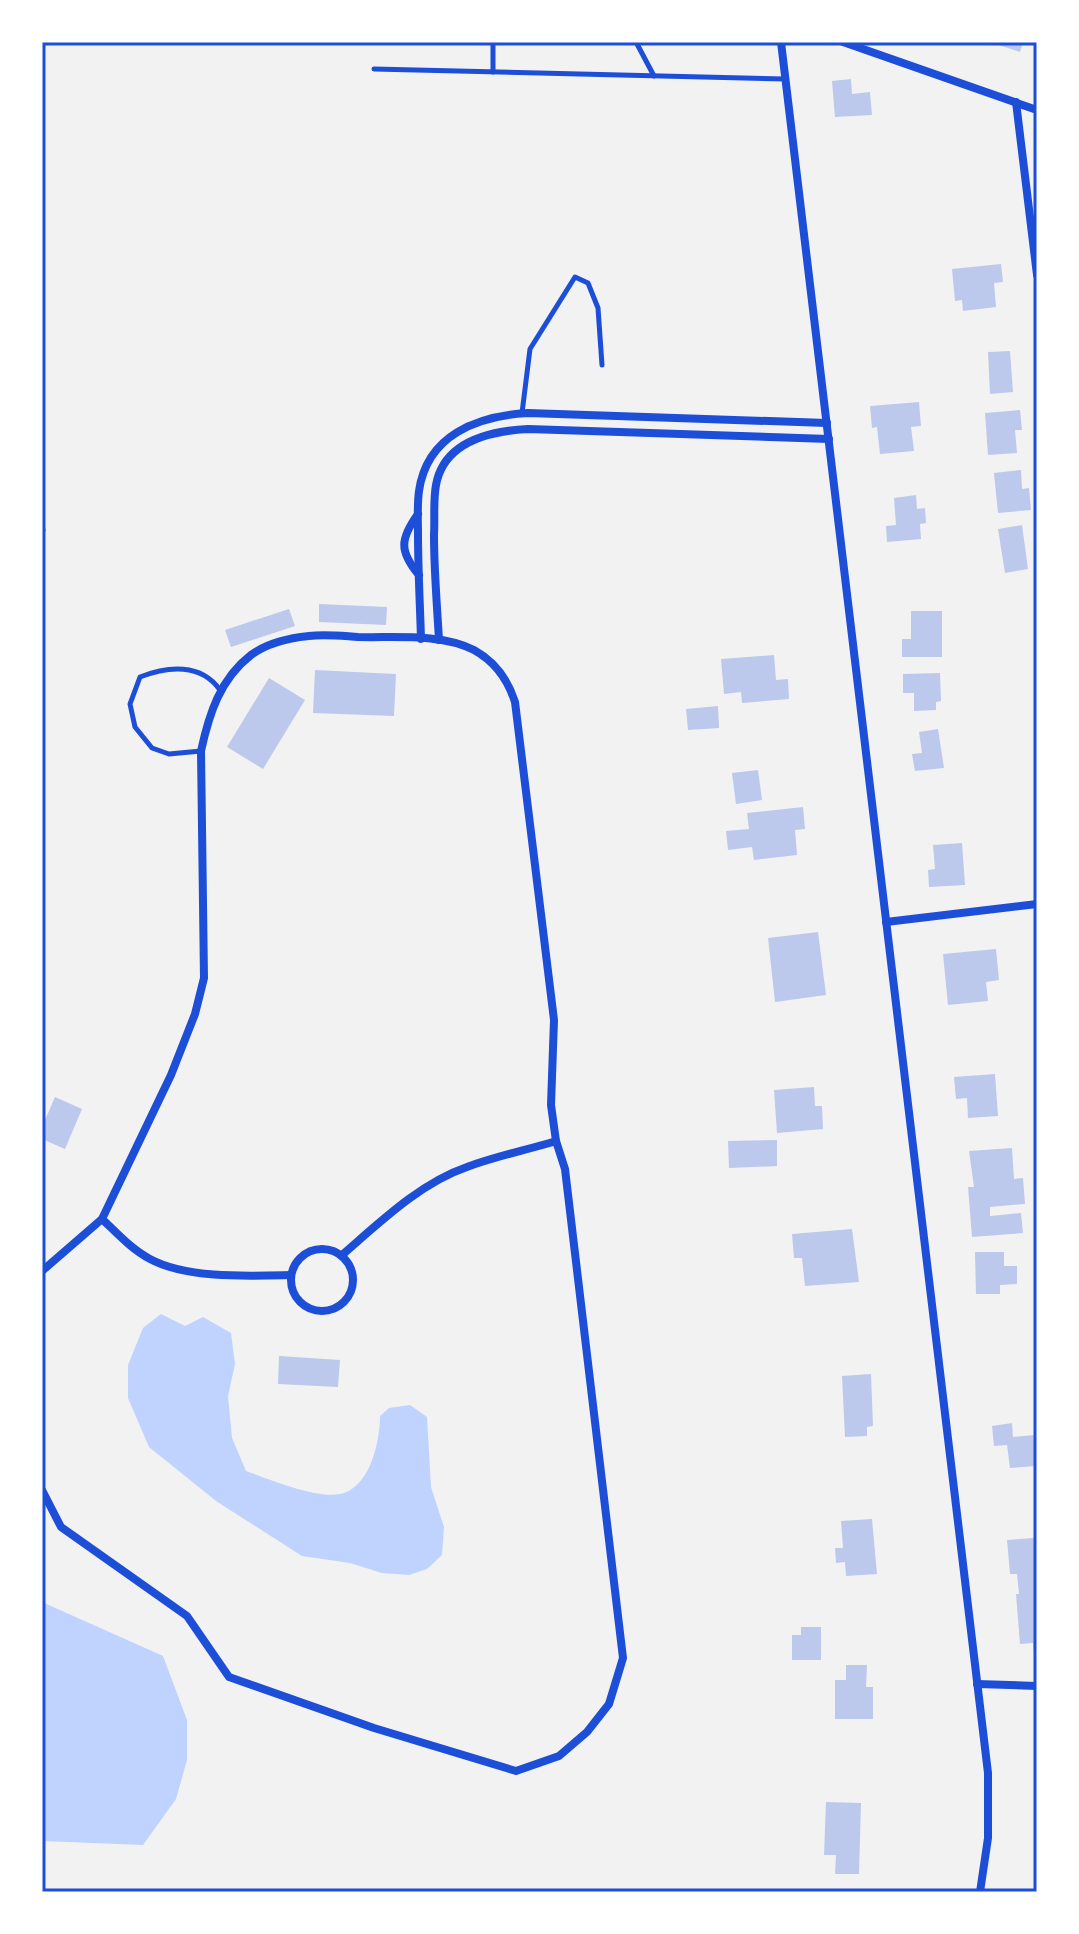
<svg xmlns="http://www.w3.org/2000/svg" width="1079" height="1934" viewBox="0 0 1079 1934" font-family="'Nunito Sans',sans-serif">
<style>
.water{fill:#bfd3fe}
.building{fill:#bdc9ec}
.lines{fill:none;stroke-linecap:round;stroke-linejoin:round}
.service{stroke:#1d4ed8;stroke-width:5}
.minor{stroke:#1d4ed8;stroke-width:8}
.neatline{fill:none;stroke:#1d4ed8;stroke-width:3}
</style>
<rect width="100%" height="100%" fill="#f2f2f2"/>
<g class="water">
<path d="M161 1314 185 1326 203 1317 231 1333 235 1364 228 1396 232 1438 246 1471C269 1479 321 1501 344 1493 371 1484 380 1440 380 1416L389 1408 410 1405 427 1417 431 1487 444 1527 442 1555 427 1569 409 1575 382 1573 350 1563 302 1556 216 1501 149 1447 128 1398V1365L143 1328Z"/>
<path d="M42 1602 163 1656 187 1720V1760L176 1799 143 1845 42 1841Z"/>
</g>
<g class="building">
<path d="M989 42H1023L1020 52Z"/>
<path d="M851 79 852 94 870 92 872 115 835 117 832 81Z"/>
<path d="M1001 264 1003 282 994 283 996 307 963 311 962 300 955 301 952 269Z"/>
<path d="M1010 351 1013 392 990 394 988 352Z"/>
<path d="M919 402 921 426 911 427 914 451 880 454 877 427 872 428 870 406Z"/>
<path d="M1020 410 1022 430H1015L1017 453 988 455 985 413Z"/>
<path d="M1021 470 1022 489 1029 488 1031 510 998 513 994 473Z"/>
<path d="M916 495 917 509 925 508 926 523 920 524 921 539 887 542 886 526 896 525 894 498Z"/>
<path d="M1022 525 1028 569 1005 573 998 529Z"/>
<path d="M319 604 387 607 386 625 319 622Z"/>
<path d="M289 609 295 626 231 647 225 630Z"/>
<path d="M911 611H942V657H902V639H911Z"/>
<path d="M774 655 776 680 788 679 789 699 742 703 741 692 724 694 721 659Z"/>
<path d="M315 670 396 674 394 716 313 713Z"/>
<path d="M940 673 941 701 936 702V710L914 711V693H903V674Z"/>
<path d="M269 678 305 700 263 769 227 747Z"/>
<path d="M718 706 719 728 688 730 686 709Z"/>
<path d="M938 729 944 768 915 771 912 754 922 753 919 732Z"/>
<path d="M758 770 762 800 736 804 732 773Z"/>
<path d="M803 807 805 829 795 830 797 855 754 860 752 847 728 850 726 831 749 829 747 813Z"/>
<path d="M962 843 965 885 929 887 928 870 935 869 933 845Z"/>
<path d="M818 932 826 995 775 1002 768 938Z"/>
<path d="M996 949 999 980 986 982 988 1001 948 1005 943 954Z"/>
<path d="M995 1074 998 1116 968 1118 967 1098 956 1099 954 1077Z"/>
<path d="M814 1087 815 1106H822L823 1129 777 1133 774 1090Z"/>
<path d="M55 1097 82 1109 65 1149 42 1139V1127Z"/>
<path d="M777 1140V1166L729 1168 728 1141Z"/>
<path d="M1012 1148 1014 1179 1023 1178 1025 1204 990 1207V1216L1021 1213 1023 1233 972 1237 968 1187H974L969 1151Z"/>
<path d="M852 1229 859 1282 805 1286 802 1258H794L792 1234Z"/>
<path d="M975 1252H1004V1266H1017V1284L1000 1285V1294H976Z"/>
<path d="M279 1356 340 1360 338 1387 278 1384Z"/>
<path d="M871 1374 873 1426 867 1427V1436L845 1437 842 1376Z"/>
<path d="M1012 1423 1013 1437 1034 1435 1037 1466 1010 1468 1007 1445 994 1446 992 1426Z"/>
<path d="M872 1519 877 1574 846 1576 845 1562 836 1563 835 1548H843L841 1521Z"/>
<path d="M1034 1538 1037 1572V1655L1034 1656 1033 1643 1020 1644 1016 1594H1019L1017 1574H1010L1007 1540Z"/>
<path d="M801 1627H821V1660H792V1635H801Z"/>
<path d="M846 1665H867L866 1687H873V1719H835V1680H846Z"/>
<path d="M826 1802 861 1803 859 1874H835L836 1855H824Z"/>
</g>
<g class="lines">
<g class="service">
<path d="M636 42 654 76"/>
<path d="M374 69 785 79"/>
<path d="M493 72V42"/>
<path d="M522 413 530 349 575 277 588 283 598 308 602 365"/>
<path d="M42 530H43"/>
<path d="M201 751 169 754 152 748 135 727 130 704 140 677C168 666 201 663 220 690"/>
</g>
<g class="minor">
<path d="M781 42 988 1773V1838L980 1892"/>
<path d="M843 42 1037 110"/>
<path d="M1016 102 1037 275"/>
<path d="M418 514C400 539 399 551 419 575"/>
<path d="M421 639C420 604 418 569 418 534 418 520 417 505 419 491 427 435 477 416 528 413L827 423"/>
<path d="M439 640C437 605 434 570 434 535 435 519 433 501 436 485 444 441 490 431 528 429L829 439"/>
<path d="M886 922 1037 904"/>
<path d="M102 1219C117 1233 131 1249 150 1259 187 1279 249 1276 291 1275"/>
<circle cx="322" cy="1280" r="31"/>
<path d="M342 1255C379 1223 420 1183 467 1167 496 1156 527 1150 556 1141"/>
<path d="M42 1271 102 1219 171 1075 195 1014 204 978 201 751C209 714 220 679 251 655 267 643 290 638 309 636 325 634 342 636 358 637 395 638 441 633 474 650 494 661 508 680 515 702L554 1020 551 1105 556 1141 565 1169 623 1658 609 1704 587 1732 559 1756 516 1771 374 1728 229 1677 187 1616 61 1527 42 1490"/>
<path d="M977 1684 1037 1686"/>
</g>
</g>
<rect width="1079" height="1934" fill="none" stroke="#ffffff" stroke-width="88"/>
<rect x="44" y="44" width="991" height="1846" class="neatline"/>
</svg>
